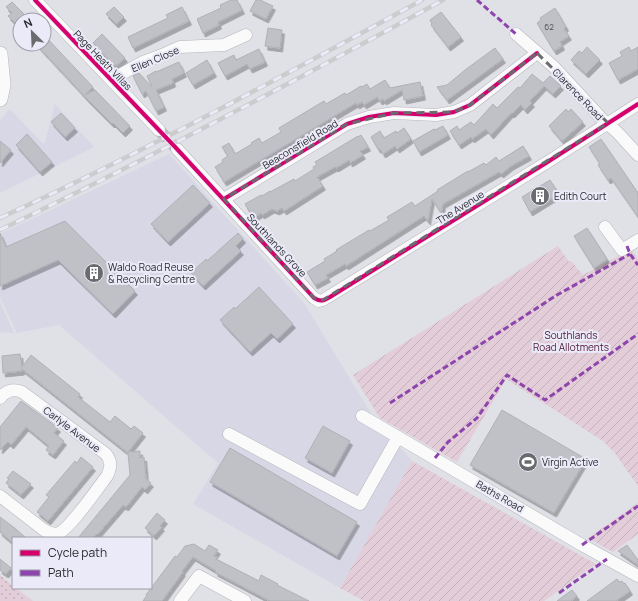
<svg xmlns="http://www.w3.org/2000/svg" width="638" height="601" viewBox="0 0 638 601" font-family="Manrope,sans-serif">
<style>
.built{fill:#d7d7e6}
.grass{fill:url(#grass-dots)}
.garden{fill:url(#garden-furrows)}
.building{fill:#c0c1c7;stroke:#afb1b6;filter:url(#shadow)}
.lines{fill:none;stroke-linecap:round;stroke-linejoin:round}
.minor-tunnel{stroke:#bcbcc2;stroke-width:12;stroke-dasharray:12 6;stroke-linecap:butt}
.minor-casing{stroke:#b6b6bc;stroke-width:13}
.major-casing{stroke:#b6b6bc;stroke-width:16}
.minor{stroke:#fafafb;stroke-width:12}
.major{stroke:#fafafb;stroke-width:15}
.rail-casing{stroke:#ccccce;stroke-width:4.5}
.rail{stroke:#eaeaf8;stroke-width:3;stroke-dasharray:9;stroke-linecap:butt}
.quiet{stroke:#8e44ad;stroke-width:3;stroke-dasharray:6 3;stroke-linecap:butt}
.cycleway-casing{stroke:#eaeaf8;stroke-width:6}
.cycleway{stroke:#d6006c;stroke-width:4}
.marked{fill:none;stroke:#6a6a6f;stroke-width:3;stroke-dasharray:8 5;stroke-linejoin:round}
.labels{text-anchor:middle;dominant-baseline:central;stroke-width:4;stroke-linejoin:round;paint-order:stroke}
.number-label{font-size:8px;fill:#505055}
.street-label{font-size:10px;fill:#2a2a2f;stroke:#eaeaf8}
.poi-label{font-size:10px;fill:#2a2a2f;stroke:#eaeaf8;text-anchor:start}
.park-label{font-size:10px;fill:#501735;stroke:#eaeaf8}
</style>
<defs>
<pattern id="grass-dots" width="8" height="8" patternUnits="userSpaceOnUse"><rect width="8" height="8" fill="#e2cdd8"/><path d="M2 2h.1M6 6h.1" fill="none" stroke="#c2b0ba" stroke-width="1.8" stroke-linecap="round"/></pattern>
<pattern id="garden-furrows" width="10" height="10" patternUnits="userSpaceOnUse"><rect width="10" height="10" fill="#e2cdd8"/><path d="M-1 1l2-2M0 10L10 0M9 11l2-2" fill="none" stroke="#c2b0ba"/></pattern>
<filter id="shadow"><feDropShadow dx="2.5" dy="4" stdDeviation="0" flood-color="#0004"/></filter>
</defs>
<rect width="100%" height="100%" fill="#e0e0e7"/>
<g class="built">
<path d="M55 104 94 147 0 193V120L10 109 43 144 45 142Z"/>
<path d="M169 154 304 303 372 415 412 461 340 588 193 504 218 463 59 325 17 333 0 297V234Z"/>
<path d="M0 302 14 333 0 332Z"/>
</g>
<path class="grass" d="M0 575 13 586V588H16L33 601H0Z"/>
<g class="garden">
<path d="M558 246 569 262 571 261 583 275 626 252 632 251 638 259V486L614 452 603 441 506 379 457 462 380 418 353 375Z"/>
<path d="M412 461 596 564 544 601H364L340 588Z"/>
<path d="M638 503V534L613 552 588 538Z"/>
</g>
<g class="building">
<path d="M231 0H237L242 10 218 22 219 25 203 33 197 19 221 8 220 5Z"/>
<path d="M256 0H260L273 6 266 19 250 11Z"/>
<path d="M12 2 30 20H20V28L8 16 12 13 6 7Z"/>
<path d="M114 7 124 17 116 24 106 14Z"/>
<path d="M182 7 189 21 133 48 128 37 168 18 166 15Z"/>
<path d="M555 8 566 27 564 29 569 36 560 42 562 46 554 51 537 23 541 20 540 18Z"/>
<path d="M441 12 461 37 448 47 431 25 432 24 430 20Z"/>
<path d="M268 28 282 30 280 48 265 46Z"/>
<path d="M102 34 125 58 117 65H114L105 56 93 43Z"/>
<path d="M44 35 93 87 85 95 95 90 130 126 123 133 113 123 112 124 88 100 36 44H44Z"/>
<path d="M587 47 600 60 586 74 571 60 579 51 582 53Z"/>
<path d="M629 47 631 51 638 47V69L618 80 609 63 622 56 620 52Z"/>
<path d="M495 48 503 59 447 100 437 87 447 85 465 70Z"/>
<path d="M259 49 265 62 250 69 247 64 225 76 218 63 234 55 236 60Z"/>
<path d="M207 60 214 73 193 85 186 73Z"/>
<path d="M179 62 184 73 172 79 173 83 156 90 164 107 156 111 146 91 142 94 133 76 139 73 152 87 147 76 156 71V72Z"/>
<path d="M532 74 543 83 550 76 561 86 553 94 544 86 530 101 532 103 525 110 521 105 512 114 511 113 491 135 486 129 472 139 471 137 459 145 450 131 457 126 459 130 471 122 474 125 493 104 497 108 518 87 520 88Z"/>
<path d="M385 80 390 88 420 82 423 96 404 100 402 90 384 101 383 99 380 101 377 97 364 105 362 102 357 105 356 103 224 182 215 167 223 162 222 160 228 156 222 147 229 143 235 154 252 144 251 143 259 138 262 143 281 132 279 128 324 101 326 104 345 93 346 95 361 86 362 87 367 84 370 89Z"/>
<path d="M566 109 568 112 571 109 583 122 562 141 549 126Z"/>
<path d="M61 113 75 128 65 137 51 122Z"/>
<path d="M443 126 448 135 419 152 413 141 434 129 435 130Z"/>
<path d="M404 128 411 139 397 149 395 146 383 154 380 149H378L371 137 380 131 384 138 396 131 397 133Z"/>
<path d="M27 134 52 162 40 172 16 145Z"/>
<path d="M361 135 368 147 360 151 363 155 350 163 349 160 336 168 335 167 317 177 323 186 284 211 282 208 277 211 272 209 262 215 261 213 253 218 245 204 261 195 262 196 270 191V192L294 179 295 181 314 169 313 167 317 165 315 162 358 136V137Z"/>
<path d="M601 139 638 193V217L611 178 608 180 598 165 600 164 589 147Z"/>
<path d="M0 141 11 150 0 163Z"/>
<path d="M523 146 529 156 511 166 501 174 499 172 443 204 441 213 432 199 428 221 424 216 346 266 345 264 326 275 328 278 315 285 307 272 325 261 324 259 337 251 336 250 369 230 370 231 389 220 387 217 412 202 415 206 438 191 437 190 468 171V172L484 163 486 165 496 157 499 161Z"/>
<path d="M550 180 559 194 530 212 522 197Z"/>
<path d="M193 185 210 203 168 242 151 224Z"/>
<path d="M65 221 135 291 113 314 58 260 0 286V233L6 247Z"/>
<path d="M587 228 607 259 594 268 574 236Z"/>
<path d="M238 233 243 239 236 246 241 251 203 286 191 273 206 259 207 261Z"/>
<path d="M259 287 293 324 277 339 271 333 250 352 220 320 234 307 235 309Z"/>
<path d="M20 354 22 367 31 355 80 394 78 397 110 422 115 416 131 429 134 426 143 433 128 452 140 451V458L144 457 146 479 151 483 145 490 142 487 126 507 123 505 97 535 96 534 93 538H78L130 475 128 453 22 369V371L3 373 2 356Z"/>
<path d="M21 401 58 428 54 433 64 441 53 455 46 450 49 446 26 427 11 445 8 442 0 450V427Z"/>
<path d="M502 410 586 459 554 513 470 465Z"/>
<path d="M323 426 350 441 332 473 305 458Z"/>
<path d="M230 448 357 522 337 556 210 482Z"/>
<path d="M81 457 93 467 48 521 37 512 49 497 46 495 75 461 77 463Z"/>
<path d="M13 471 31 484 21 495 6 483 9 479 7 478Z"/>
<path d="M157 513 165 520 160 526 162 527 154 536 145 528Z"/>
<path d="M0 517 16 529 26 538H13V543L0 532Z"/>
<path d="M194 544 205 551 209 545 218 550 214 556 217 557 216 559 259 581 261 575 278 584 277 585 309 601H270L215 572 216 571 193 557 182 571 183 572 162 601H143L147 595H146L175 556 177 557 185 546Z"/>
<path d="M627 545 638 560V565L618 551Z"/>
<path d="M0 559 11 568 6 574 0 570Z"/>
<path d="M617 579 620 582 622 581 624 584 625 583 630 591 616 601H587Z"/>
<path d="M572 590 577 596 571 601H557Z"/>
</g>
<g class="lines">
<path class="minor-tunnel" d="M159 130 177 149"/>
<g class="minor-casing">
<g id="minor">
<path d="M35 0 159 130"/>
<path d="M516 34 554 67 603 120 617 132 638 155"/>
<path d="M113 81 118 76 143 62 160 56 180 47 224 45 246 35"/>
<path d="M177 149 314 298 319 301 323 300 546 163 638 104"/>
<path d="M224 199 347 124 369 117 394 113 436 115 454 112 470 105 537 53"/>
<path d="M605 227 622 250 638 240"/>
<path d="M0 398C6 391 13 388 22 392L106 454C112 462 111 467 107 476 98 488 70 528 59 533 53 535 49 533 44 530L0 496"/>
<path d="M362 416 582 545 638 576"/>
<path d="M229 434 360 504 398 437"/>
<path d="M180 601 199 576 245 601"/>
</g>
</g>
<g class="major-casing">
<path id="major" d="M0 54 3 85 0 99"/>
</g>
<use href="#minor" class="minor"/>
<use href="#major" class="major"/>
<g class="rail-casing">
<g id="rail">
<path d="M0 218C144 152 283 76 422 0"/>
<path d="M0 230C150 158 297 80 443 0"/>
</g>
</g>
<use href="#rail" class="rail"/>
<g class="quiet">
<path d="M477 0 516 34"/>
<path d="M627 246 630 254 638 265"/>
<path d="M390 403 557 295 630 254"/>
<path d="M435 458 448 442 477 418 507 375 545 400 638 334"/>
<path d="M582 545 638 506"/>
<path d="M559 593 607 559"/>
</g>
<g class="cycleway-casing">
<g id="cycleway">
<path d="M35 0 177 149 314 298C321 302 323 301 330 297L546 163 638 104"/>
<path d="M224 199 347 124 369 117 394 113 436 115 454 112 470 105 537 53"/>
</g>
</g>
<use href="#cycleway" class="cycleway"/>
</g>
<path class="marked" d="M537 53 608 123 323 300 314 298 224 199 347 124 394 113 454 112 470 105Z"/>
<defs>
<g id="building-disc" transform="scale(1)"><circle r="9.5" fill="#6a6a6f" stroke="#eaeaf8"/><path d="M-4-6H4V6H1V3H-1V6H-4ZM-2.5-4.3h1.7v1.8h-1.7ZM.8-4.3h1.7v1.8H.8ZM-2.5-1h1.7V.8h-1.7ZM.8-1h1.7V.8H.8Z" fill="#fff"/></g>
<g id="stadium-disc" transform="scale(1)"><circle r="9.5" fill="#6a6a6f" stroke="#eaeaf8"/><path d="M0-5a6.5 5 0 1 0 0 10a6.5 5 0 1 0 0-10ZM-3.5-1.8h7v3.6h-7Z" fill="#fff"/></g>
</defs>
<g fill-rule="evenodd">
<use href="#building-disc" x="540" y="196"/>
<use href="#building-disc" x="94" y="273"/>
<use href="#stadium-disc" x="528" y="462"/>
</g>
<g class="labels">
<g class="number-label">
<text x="549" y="26">62</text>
</g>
<g class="street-label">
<text transform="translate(155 59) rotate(-23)">Ellen Close</text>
<text transform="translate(103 60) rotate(46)">Page Heath Villas</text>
<text transform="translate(578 94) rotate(46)">Clarence Road</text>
<text transform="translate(300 144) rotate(-31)">Beaconsfield Road</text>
<text transform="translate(460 207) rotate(-32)">The Avenue</text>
<text transform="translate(277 245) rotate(47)">Southlands Grove</text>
<text transform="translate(72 429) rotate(37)">Carlyle Avenue</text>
<text transform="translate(500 496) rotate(30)">Baths Road</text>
</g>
<g class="poi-label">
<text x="554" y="196">Edith Court</text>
<text x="108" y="267">Waldo Road Reuse<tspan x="108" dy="12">&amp; Recycling Centre</tspan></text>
<text x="542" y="462">Virgin Active</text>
</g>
<g class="park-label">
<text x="571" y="335">Southlands<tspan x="571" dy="12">Road Allotments</tspan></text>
</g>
</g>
<rect x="12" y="537" width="140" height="52" fill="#eaeaf8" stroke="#9d9da8"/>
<rect x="20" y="550" width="20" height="6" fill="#d6006c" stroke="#9d9da8"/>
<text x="48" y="557" font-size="12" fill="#2a2a2f">Cycle path</text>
<rect x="20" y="570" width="20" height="6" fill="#8e44ad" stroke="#9d9da8"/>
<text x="48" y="577" font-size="12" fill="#2a2a2f">Path</text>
<g transform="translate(32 32) rotate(336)"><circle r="19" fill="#eaeaf8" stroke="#9d9da8"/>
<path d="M0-3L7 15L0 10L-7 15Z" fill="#6a6a6f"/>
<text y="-6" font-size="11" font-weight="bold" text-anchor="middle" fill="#2a2a2f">N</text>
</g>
</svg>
